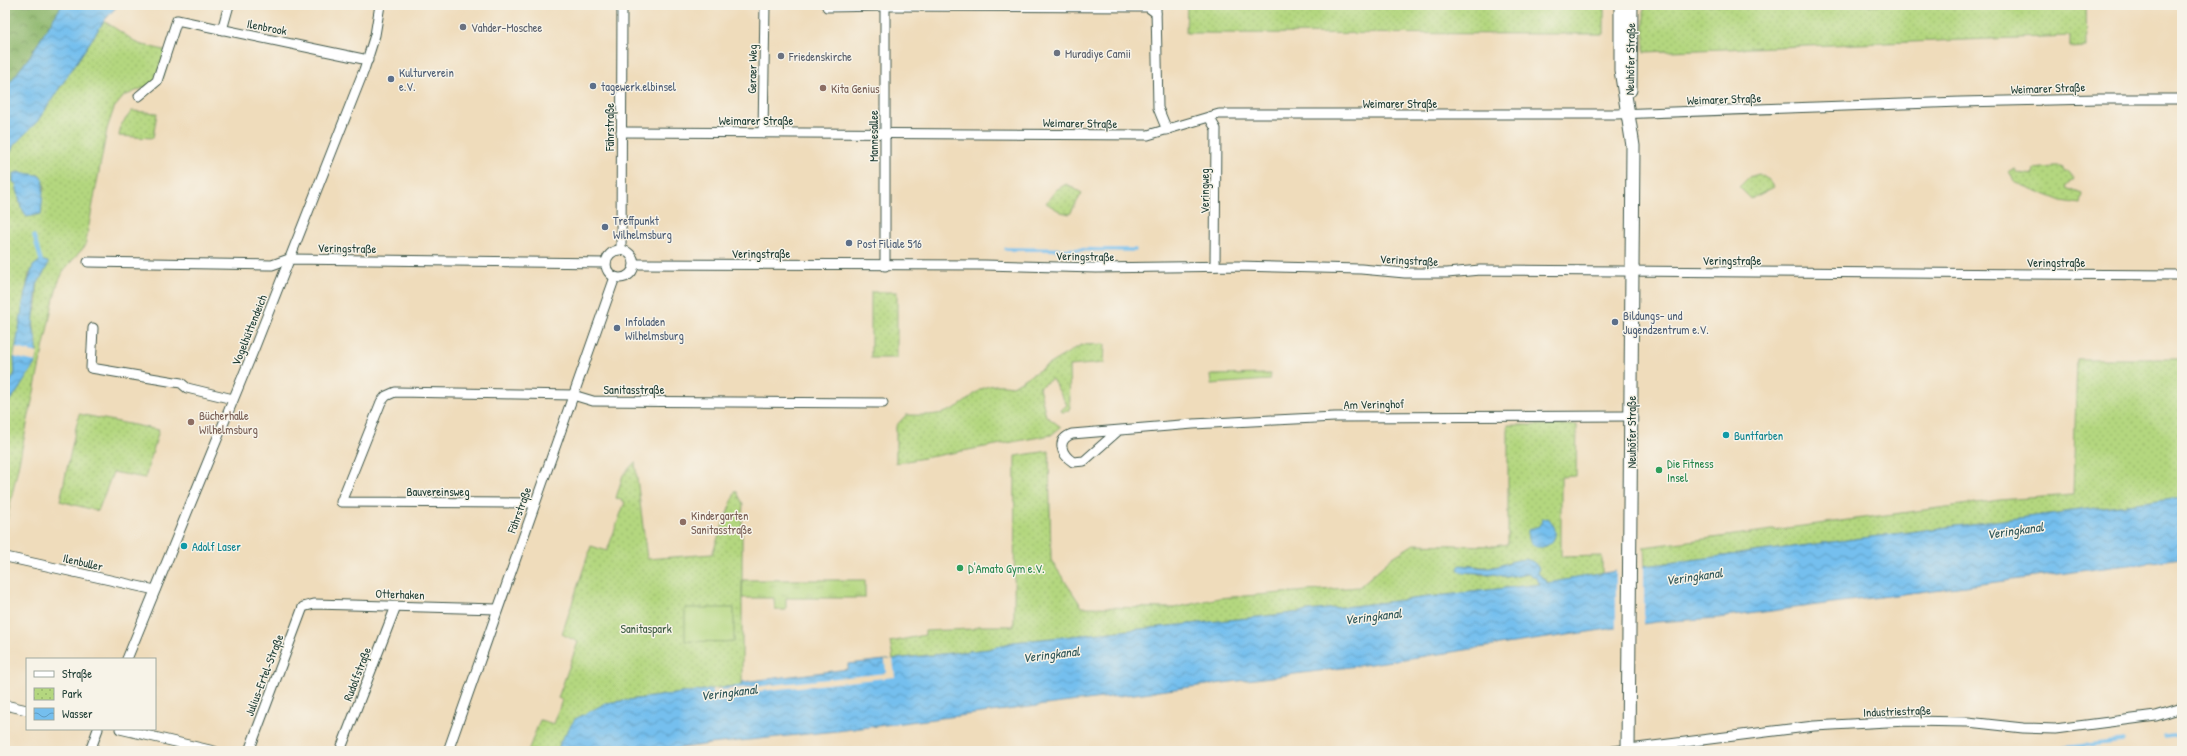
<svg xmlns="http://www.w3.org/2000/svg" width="2187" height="756" viewBox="0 0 2187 756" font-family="'Patrick Hand',sans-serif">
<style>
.grass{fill:url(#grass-tufts);stroke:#6a8a5a}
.forest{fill:url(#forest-crowns);stroke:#577a51}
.park{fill:url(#park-dots);stroke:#6a8a5a;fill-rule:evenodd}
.pitch{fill:#b4d77f;stroke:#6a8a5a}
.water{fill:url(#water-waves);stroke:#4a7e91}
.pier{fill:#efdcbb}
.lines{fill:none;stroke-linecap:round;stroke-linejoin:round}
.stream{stroke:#75bfee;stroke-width:3.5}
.street-casing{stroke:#3e5548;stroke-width:11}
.secondary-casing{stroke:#3e5548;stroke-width:15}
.street{stroke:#fff;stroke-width:9}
.secondary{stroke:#fff;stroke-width:13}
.worship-dot{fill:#6b7280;stroke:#f7f3e8;stroke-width:1.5}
.service-dot{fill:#5c6f8a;stroke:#f7f3e8;stroke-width:1.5}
.education-dot{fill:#8d6e63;stroke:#f7f3e8;stroke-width:1.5}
.culture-dot{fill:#0f9aa8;stroke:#f7f3e8;stroke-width:1.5}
.leisure-dot{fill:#2e9e5b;stroke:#f7f3e8;stroke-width:1.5}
.labels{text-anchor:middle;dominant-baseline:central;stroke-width:3;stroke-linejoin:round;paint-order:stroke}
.street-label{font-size:12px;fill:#1f3d34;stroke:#f7f3e8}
.worship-label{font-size:12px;fill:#5b616d;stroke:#f7f3e8;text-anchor:start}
.service-label{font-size:12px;fill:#4e5e75;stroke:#f7f3e8;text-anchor:start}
.education-label{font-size:12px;fill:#785e54;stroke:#f7f3e8;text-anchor:start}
.culture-label{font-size:12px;fill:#0d838f;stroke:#f7f3e8;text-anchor:start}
.leisure-label{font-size:12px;fill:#27864d;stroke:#f7f3e8;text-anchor:start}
.park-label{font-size:12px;fill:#3d5c43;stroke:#f7f3e8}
.water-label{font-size:13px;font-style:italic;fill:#305759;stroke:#f7f3e8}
</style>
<defs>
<pattern id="grass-tufts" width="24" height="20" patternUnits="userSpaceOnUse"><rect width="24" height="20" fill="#b4d77f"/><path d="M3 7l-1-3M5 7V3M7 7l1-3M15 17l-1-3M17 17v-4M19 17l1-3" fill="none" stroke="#9ab96e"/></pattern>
<pattern id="forest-crowns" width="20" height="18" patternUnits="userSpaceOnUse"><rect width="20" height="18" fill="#8fb86e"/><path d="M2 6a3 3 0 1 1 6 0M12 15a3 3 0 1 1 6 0" fill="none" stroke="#74975b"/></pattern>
<pattern id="park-dots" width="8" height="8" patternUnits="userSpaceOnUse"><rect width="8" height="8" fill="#b4d77f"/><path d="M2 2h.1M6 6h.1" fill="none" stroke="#9ab96e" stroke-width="1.8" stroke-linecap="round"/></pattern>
<pattern id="water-waves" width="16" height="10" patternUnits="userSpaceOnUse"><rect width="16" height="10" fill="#75bfee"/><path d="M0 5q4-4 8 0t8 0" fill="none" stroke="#5f9cc2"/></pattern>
</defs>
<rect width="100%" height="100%" fill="#f7f3e8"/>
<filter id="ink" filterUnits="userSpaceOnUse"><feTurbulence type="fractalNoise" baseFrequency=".025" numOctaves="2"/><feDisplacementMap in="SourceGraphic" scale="8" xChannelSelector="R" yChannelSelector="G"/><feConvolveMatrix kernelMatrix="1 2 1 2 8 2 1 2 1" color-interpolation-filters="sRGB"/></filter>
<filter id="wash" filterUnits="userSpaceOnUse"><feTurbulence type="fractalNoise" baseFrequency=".012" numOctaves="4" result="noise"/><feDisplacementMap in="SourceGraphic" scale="16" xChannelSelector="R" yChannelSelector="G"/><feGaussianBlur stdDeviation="0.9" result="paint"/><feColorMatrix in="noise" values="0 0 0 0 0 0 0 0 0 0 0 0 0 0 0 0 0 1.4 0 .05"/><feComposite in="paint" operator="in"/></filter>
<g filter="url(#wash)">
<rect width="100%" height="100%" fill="#efdcbb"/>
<g class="grass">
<path d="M1271 374 1270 380 1211 384 1210 375Z"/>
<path d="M743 580H865V598H786V610H775L774 598H742Z"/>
</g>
<path class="forest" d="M5 5H62L30 56 5 89Z"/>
<g class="park">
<path d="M1187 5H1604V34L1186 33Z"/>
<path d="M1644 5H2086L2087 47 2070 48V36L1644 52Z"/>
<path d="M104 21 139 44 172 52 162 80 124 96 114 108 107 129 85 246 64 270 58 283 54 298 5 528V406L17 392 37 357 33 318 37 305V285L41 278 29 273 15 352V373L5 391V164L14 145 37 122ZM18 172 41 176 45 187 41 195V214L37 215 21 207 16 183 13 182V174Z"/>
<path d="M132 111 157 113 153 138 119 136 121 125Z"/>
<path d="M2053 167H2062L2065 173 2067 171 2074 179 2066 188 2082 194 2080 204 2062 201 2014 182 2009 171 2016 169 2018 173 2034 175 2035 169Z"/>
<path d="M1759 174 1769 180 1774 187 1751 199 1739 187 1749 177Z"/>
<path d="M1066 184 1082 193 1070 214 1061 212 1046 203 1056 190Z"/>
<rect x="871" y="292" width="26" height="66"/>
<path d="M1105 344 1104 363 1069 366 1070 407 1068 411 1062 412 1061 410 1067 405 1052 379 1039 387 1046 416 1061 427 1051 435 896 463V426L906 415C919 415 937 416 949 411 978 399 974 380 1013 386L1081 345Z"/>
<path d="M2077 359H2182V497L1645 566 1644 547 1999 500 2073 495Z"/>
<path d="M79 414 159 430 145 478 113 472 98 511 60 501Z"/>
<path d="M1508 425H1577L1576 476 1561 477V557L1602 556V574L1548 583 1537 572 1511 561C1496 569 1486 568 1469 565L1481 575 1494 574 1507 577 1528 573 1536 578 1540 584 1258 617 1013 642 989 649 893 659 890 642 925 635V631L972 629 978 626H1014L1015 456 1049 451 1051 560 1082 607 1174 608 1219 598 1359 587 1393 557 1414 544 1494 546 1508 544Z"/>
<path d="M635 462 647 559 712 554 736 490 743 504 742 517V685L606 703 560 742 558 751H528L540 720 554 724 562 700 558 698 578 642 562 634 591 546 607 551 625 502 616 498 623 475Z"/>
</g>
<path class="pitch" d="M685 608H734V642L685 641Z"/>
<g class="water">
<path d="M62 5H118L104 21 37 122 14 145 5 164V89L30 56Z"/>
<path d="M18 172 38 175 43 179C44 182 42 208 41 214L27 217 21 207 16 184 13 182V174Z"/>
<path d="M41 260 48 262V265L37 285 33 326 37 346 36 362 17 392 5 406V391L15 373 14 358 25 292 33 266Z"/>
<path d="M2182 497V558L1717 618 1656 622 1343 668 837 731 710 744 660 751H558L560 742 575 719 606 703 742 685 743 682 848 669V664L989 649 1013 642 1258 617 1540 584 1536 578 1528 573 1507 577 1494 574 1460 572 1458 568 1460 565C1469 565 1479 568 1488 568 1502 568 1529 548 1539 569L1537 572 1547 583 1645 566Z"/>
<path d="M1548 518C1573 543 1526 563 1528 530L1539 526 1543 519Z"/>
</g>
<g class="pier">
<path d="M16 348 38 353 36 362 14 357Z"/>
<path d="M1644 564V626L1616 630V570Z"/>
<path d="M893 659 895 677 722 695 723 700 713 701 712 689 721 688 722 690 886 673 885 660Z"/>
</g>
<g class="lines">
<g class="stream">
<path d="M34 236 41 260"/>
<path d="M1006 249 1135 250"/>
<path d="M2164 737 2182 735"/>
<path d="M2036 751 2123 741"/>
</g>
</g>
</g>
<g filter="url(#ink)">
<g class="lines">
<g class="street-casing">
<g id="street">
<path d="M885 6V266"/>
<path d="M827 7 885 6 1148 7 1156 13"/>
<path d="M1156 8 1158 108 1167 130"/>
<path d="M222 30 229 5"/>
<path d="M139 96 157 81 177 20 368 60"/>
<path d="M1209 117 1216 129 1215 266"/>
<path d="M621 132 1148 135 1219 114H1616L1961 102 2099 99H2182"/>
<path d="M763 132 765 5"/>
<path d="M621 249 622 5"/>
<circle cx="620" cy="264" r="14"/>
<path d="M88 262 272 265 289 259 606 263"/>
<path d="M635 264 984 265 1096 268 1238 266 1361 269 1405 273H1447L1480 270 2182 275"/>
<path d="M93 328 91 368 181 383 187 388 233 399"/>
<path d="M1118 431 1084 461 1073 462C1061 454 1056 440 1072 434L1193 424 1335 417 1631 416"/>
<path d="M534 503 341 502 381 402 386 396 395 392 573 395 593 401 883 403"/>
<path d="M6 557 155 590"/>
<path d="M127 659 254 349 364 70 375 35 380 5"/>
<path d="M5 705 27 710"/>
<path d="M120 729 214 751"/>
<path d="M90 751 98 729"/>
<path d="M249 751 303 607 314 604 497 609"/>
<path d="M340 751 396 606"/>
<path d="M448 751 615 277"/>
<path d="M1613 751 1814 726 1906 721 1968 722 2023 728 2055 729 2156 716 2182 708"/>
</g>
</g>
<g class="secondary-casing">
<g id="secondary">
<path d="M1621 5V70L1633 146 1628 751"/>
<path d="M1630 90 1631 5"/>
</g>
</g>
<use href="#street" class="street"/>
<use href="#secondary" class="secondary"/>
</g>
</g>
<g class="worship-dot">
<circle cx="463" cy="27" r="4"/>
<circle cx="1057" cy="53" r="4"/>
<circle cx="781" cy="56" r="4"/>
</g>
<g class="service-dot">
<circle cx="391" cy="79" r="4"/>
<circle cx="593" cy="86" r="4"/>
<circle cx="605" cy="227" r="4"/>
<circle cx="849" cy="243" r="4"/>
<circle cx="1615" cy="322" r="4"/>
<circle cx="617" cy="328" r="4"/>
</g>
<g class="education-dot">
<circle cx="823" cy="88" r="4"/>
<circle cx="191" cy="422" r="4"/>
<circle cx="683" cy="522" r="4"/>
</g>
<g class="culture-dot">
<circle cx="1726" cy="435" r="4"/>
<circle cx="184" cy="546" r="4"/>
</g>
<g class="leisure-dot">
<circle cx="1659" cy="470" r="4"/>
<circle cx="960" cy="568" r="4"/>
</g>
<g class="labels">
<g class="street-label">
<text transform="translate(267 27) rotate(11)">Ilenbrook</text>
<text transform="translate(1630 59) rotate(-89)">Neuhöfer Straße</text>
<text transform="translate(752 69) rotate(-89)">Geraer Weg</text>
<text transform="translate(2048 88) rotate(-2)">Weimarer Straße</text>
<text transform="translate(1724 99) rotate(-2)">Weimarer Straße</text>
<text x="1400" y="103">Weimarer Straße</text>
<text x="756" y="120">Weimarer Straße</text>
<text transform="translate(1080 123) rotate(1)">Weimarer Straße</text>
<text transform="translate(609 127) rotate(-90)">Fährstraße</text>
<text transform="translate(873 136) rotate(-90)">Mannesallee</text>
<text transform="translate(1204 191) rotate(-90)">Veringweg</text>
<text transform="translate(347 248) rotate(1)">Veringstraße</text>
<text x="761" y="253">Veringstraße</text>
<text transform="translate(1085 256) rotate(1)">Veringstraße</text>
<text transform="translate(1409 260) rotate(3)">Veringstraße</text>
<text x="1732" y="260">Veringstraße</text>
<text x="2056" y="262">Veringstraße</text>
<text transform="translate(249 330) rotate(-68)">Vogelhüttendeich</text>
<text x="634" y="389">Sanitasstraße</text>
<text transform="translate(1374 404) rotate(-1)">Am Veringhof</text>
<text transform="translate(1631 432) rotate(-90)">Neuhöfer Straße</text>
<text x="438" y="491">Bauvereinsweg</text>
<text transform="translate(519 510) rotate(-70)">Fährstraße</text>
<text transform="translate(83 562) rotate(13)">Ilenbuller</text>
<text transform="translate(400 594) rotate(2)">Otterhaken</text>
<text transform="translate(357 674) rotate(-69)">Rudolfstraße</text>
<text transform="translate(264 675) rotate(-69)">Julius-Ertel-Straße</text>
<text transform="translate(1897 711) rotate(-2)">Industriestraße</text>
</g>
<g class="worship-label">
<text x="471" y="27">Vahder-Moschee</text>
<text x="1065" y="53">Muradiye Camii</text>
<text x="789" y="56">Friedenskirche</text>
</g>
<g class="service-label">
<text x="399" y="72">Kulturverein<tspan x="399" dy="14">e.V.</tspan></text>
<text x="601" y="86">tagewerk.elbinsel</text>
<text x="613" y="220">Treffpunkt<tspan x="613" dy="14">Wilhelmsburg</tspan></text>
<text x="857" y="243">Post Filiale 516</text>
<text x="1623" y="315">Bildungs- und<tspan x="1623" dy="14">Jugendzentrum e.V.</tspan></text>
<text x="625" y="321">Infoladen<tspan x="625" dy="14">Wilhelmsburg</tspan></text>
</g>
<g class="education-label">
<text x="831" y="88">Kita Genius</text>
<text x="199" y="415">Bücherhalle<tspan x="199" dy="14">Wilhelmsburg</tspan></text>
<text x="691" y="515">Kindergarten<tspan x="691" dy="14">Sanitasstraße</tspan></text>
</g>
<g class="culture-label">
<text x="1734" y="435">Buntfarben</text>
<text x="192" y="546">Adolf Laser</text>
</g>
<g class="leisure-label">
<text x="1667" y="463">Die Fitness<tspan x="1667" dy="14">Insel</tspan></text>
<text x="968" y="568">D'Amato Gym e.V.</text>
</g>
<g class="park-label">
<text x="646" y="628">Sanitaspark</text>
</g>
<g class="water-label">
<text transform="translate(2015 530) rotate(-8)">Veringkanal</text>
<text transform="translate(1694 576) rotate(-8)">Veringkanal</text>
<text transform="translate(1373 616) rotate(-7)">Veringkanal</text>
<text transform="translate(1051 654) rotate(-7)">Veringkanal</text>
<text transform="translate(729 692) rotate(-7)">Veringkanal</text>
</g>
</g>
<rect width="2187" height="756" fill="none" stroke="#f7f3e8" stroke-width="20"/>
<rect x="26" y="658" width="130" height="72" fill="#f7f3e8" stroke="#a1aaa0"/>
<rect x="34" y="671" width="20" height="6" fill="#ffffff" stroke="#a1aaa0"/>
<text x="62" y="678" font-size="12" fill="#1f3d34">Straße</text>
<rect x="34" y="688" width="20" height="12" fill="url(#park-dots)" stroke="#a1aaa0"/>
<text x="62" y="698" font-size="12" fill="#1f3d34">Park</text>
<rect x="34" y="708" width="20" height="12" fill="url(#water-waves)" stroke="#a1aaa0"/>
<text x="62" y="718" font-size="12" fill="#1f3d34">Wasser</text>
</svg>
